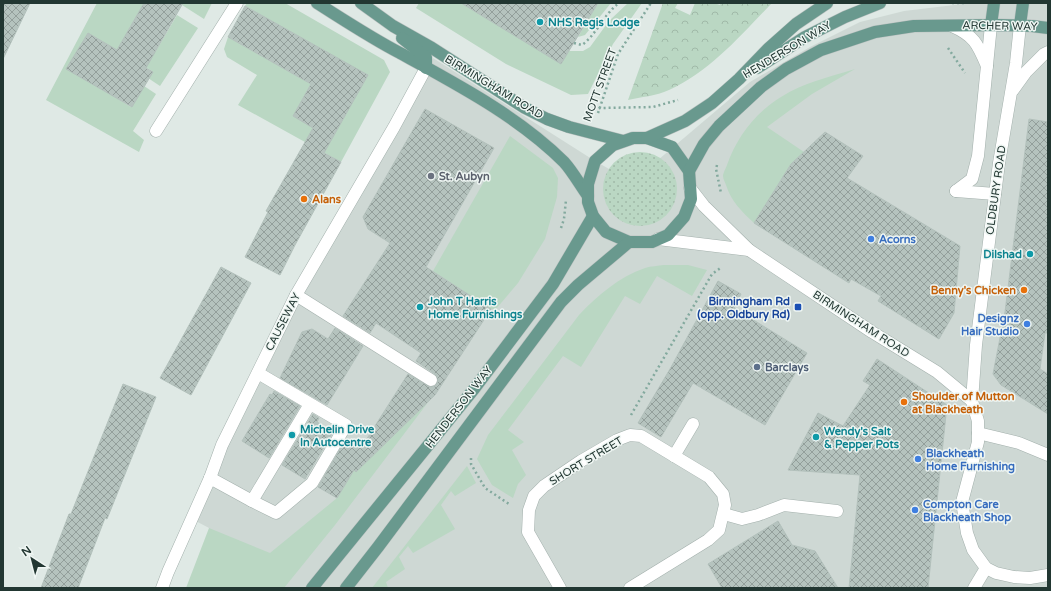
<svg xmlns="http://www.w3.org/2000/svg" width="1051" height="591" viewBox="0 0 1051 591" font-family="'Varela Round',sans-serif">
<style>
.built{fill:#ced8d4}
.grass{fill:#bad7c3}
.forest{fill:url(#forest-crowns)}
.garden{fill:url(#garden-dots)}
.building{fill:url(#building-cross-hatch);stroke:#b3c1bc}
.lines{fill:none;stroke-linecap:round;stroke-linejoin:round}
.minor-casing{stroke:#a3b0ac;stroke-width:13}
.major-casing{stroke:#bdc3c2;stroke-width:13}
.path{stroke:#83a99e;stroke-width:2.5;stroke-dasharray:2 3;stroke-linecap:butt}
.minor{stroke:#fff;stroke-width:12}
.major{stroke:#69998e;stroke-width:12}
.culture-dot{fill:#0f9aa8;stroke:#eff6f3;stroke-width:1.5}
.worship-dot{fill:#6b7280;stroke:#eff6f3;stroke-width:1.5}
.food-dot{fill:#e8710a;stroke:#eff6f3;stroke-width:1.5}
.shop-dot{fill:#3f7fe0;stroke:#eff6f3;stroke-width:1.5}
.transit-dot{fill:#1a4fb4;stroke:#eff6f3;stroke-width:1.5}
.service-dot{fill:#5c6f8a;stroke:#eff6f3;stroke-width:1.5}
.labels{text-anchor:middle;dominant-baseline:central;stroke-width:3;stroke-linejoin:round;paint-order:stroke}
.culture-label{font-size:11px;font-weight:bold;fill:#0d838f;stroke:#eff6f3;text-anchor:start}
.street-label{font-size:11px;fill:#223732;stroke:#eff6f3}
.worship-label{font-size:11px;font-weight:bold;fill:#5b616d;stroke:#eff6f3;text-anchor:start}
.food-label{font-size:11px;font-weight:bold;fill:#c56008;stroke:#eff6f3;text-anchor:start}
.shop-label{font-size:11px;font-weight:bold;fill:#366cbe;stroke:#eff6f3;text-anchor:start}
.transit-label{font-size:11px;font-weight:bold;fill:#164399;stroke:#eff6f3;text-anchor:end}
.service-label{font-size:11px;font-weight:bold;fill:#4e5e75;stroke:#eff6f3;text-anchor:start}
</style>
<defs>
<pattern id="forest-crowns" width="20" height="18" patternUnits="userSpaceOnUse"><rect width="20" height="18" fill="#bad7c3"/><path d="M2 6a3 3 0 1 1 6 0M12 15a3 3 0 1 1 6 0" fill="none" stroke="#a0b9a8"/></pattern>
<pattern id="garden-dots" width="8" height="8" patternUnits="userSpaceOnUse"><rect width="8" height="8" fill="#bad7c3"/><path d="M2 2h.1M6 6h.1" fill="none" stroke="#a0b9a8" stroke-width="1.8" stroke-linecap="round"/></pattern>
<pattern id="building-cross-hatch" width="8" height="8" patternUnits="userSpaceOnUse"><rect width="8" height="8" fill="#b5c3be"/><path d="M0 0l8 8M0 8l8-8" fill="none" stroke="#939f9b"/></pattern>
</defs>
<rect width="100%" height="100%" fill="#dfe9e5"/>
<path class="built" d="M971 3H1048V588H210L209 528 192 519 296 295 433 58 595 161 632 182 750 82 810 47 860 22 904 11Z"/>
<g class="grass">
<path d="M97 3H144L126 34 156 51 177 15 198 28 160 86 148 78 152 71 88 33 67 68 131 107 144 86 156 94 133 131 144 140 139 152 46 100Z"/>
<path d="M183 3H212L204 19 182 5Z"/>
<path d="M247 3H285L384 60 390 72 341 162 238 105 257 75 227 57 224 49 228 37 311 84 293 116 332 138 367 75 245 6Z"/>
<path d="M419 3H461L561 63 569 51H583L590 47 609 21 628 3H642L613 44 588 94 571 95 506 64 416 8Z"/>
<path d="M598 3H611L585 35 578 37Z"/>
<path d="M855 69 812 94 767 127 804 152 791 164 754 223C742 212 731 201 726 185 725 182 723 179 723 176 723 173 726 168 727 165 737 137 755 113 781 97 803 83 829 77 855 69Z"/>
<path d="M510 136 553 168 558 178 557 197 545 239 518 283 496 309H491L433 271Z"/>
<path d="M664 265H688L707 270 692 296 657 276 640 304 625 296 581 367 563 356 508 430 524 442 512 450 526 475 518 484 513 498 492 485 477 459 488 435 579 315C598 295 619 277 645 268 651 266 658 266 664 265Z"/>
<path d="M429 401 335 525 284 588H186L209 528 270 553 337 498 359 462 363 465Z"/>
<path d="M467 466 476 483 455 496 451 491 441 505 455 529 413 553 408 546 399 557 405 569 386 582 388 588H372Z"/>
</g>
<path class="forest" d="M663 3H678L675 8 690 15 695 3H714L720 5 721 3H772C742 34 710 72 669 90 656 96 641 97 628 100Z"/>
<circle class="garden" cx="640" cy="189" r="37"/>
<g class="building">
<path d="M3 3H30L3 59Z"/>
<path d="M144 3H183L146 68 153 72 132 107 66 69 88 33 117 50Z"/>
<path d="M461 3H598L561 64Z"/>
<path d="M245 6 368 75 324 153 341 162 295 245 280 275 245 257 268 212 266 211 313 128 293 116 311 84 228 37Z"/>
<path d="M425 109 494 148 426 267 491 309 435 395 356 472 354 470 337 498 318 487 346 439 361 448 408 374 430 387 435 386 438 381 435 374 416 361 421 353 376 323 370 333 343 316 390 243 368 229 363 217Z"/>
<path d="M1029 119 1048 122V333H1045L1040 369 1048 374V414L1001 385 993 374 1005 312Z"/>
<path d="M825 132 863 156 847 178 960 246 954 313 939 339 878 301 881 296 851 279 849 283 754 223 791 164Z"/>
<path d="M221 267 251 283 191 395 160 378Z"/>
<path d="M718 281 741 294 734 308 807 353 765 425 693 383 661 437 638 423 670 369Z"/>
<path d="M335 328 363 346 327 405 280 378 302 332 312 329 328 339Z"/>
<path d="M877 359 947 405 928 588H849L860 475 788 470 818 413 843 426 870 385 863 381Z"/>
<path d="M123 384 156 397 107 519 105 518 78 588H41L69 514H71Z"/>
<path d="M274 391 300 406 269 458 242 441 270 394 272 395Z"/>
<path d="M313 414 319 418 317 422 333 432 305 479 282 465Z"/>
<path d="M778 521 792 545 815 551 838 588H722L708 564Z"/>
</g>
<g class="lines">
<g class="minor-casing">
<g id="minor">
<path d="M1020 25 1016 63 999 163 976 345 972 401 978 421V442L962 502 967 533 973 550 986 568 996 573 1014 577 1030 578 1048 575"/>
<path d="M952 26C975 36 978 45 987 66"/>
<path d="M1013 90 1026 72 1044 54 1048 52"/>
<path d="M156 131 237 3"/>
<path d="M690 188 704 206 749 250 872 332 937 372 972 401"/>
<path d="M956 191 972 179 978 156 991 25"/>
<path d="M956 191 995 194"/>
<path d="M658 239 749 250"/>
<path d="M296 295 431 380"/>
<path d="M258 373 346 425 312 483 276 513 252 501 310 404"/>
<path d="M978 433 1019 443 1048 455"/>
<path d="M674 456 693 424"/>
<path d="M210 478 252 501"/>
<path d="M724 514 742 519 758 515 784 505 837 511"/>
<path d="M162 588 168 572 210 478 222 445 296 295 394 127 426 68"/>
<path d="M560 588 528 532 529 510 534 496 544 486 581 461 617 440 630 435 641 436 709 477 723 494 725 505 719 530 708 540 630 588"/>
<path d="M974 588 986 568"/>
</g>
</g>
<g class="major-casing">
<g id="major">
<path d="M317 3C344 20 371 38 400 53 456 84 518 116 564 162 573 172 580 185 588 196"/>
<path d="M361 3 393 26 432 48 525 108 547 119 569 127 623 141"/>
<path d="M991 25 994 3"/>
<path d="M1020 25 1023 3"/>
<path d="M402 38 426 57V68"/>
<path d="M757 68 805 37 845 17 880 3"/>
<path d="M633 138H647L672 147 689 171 691 199 684 217 668 235 652 242H629L606 232 593 216 588 202V184L595 161 613 145Z"/>
<path d="M647 138 685 121 712 103 739 79 769 48 796 24 827 3"/>
<path d="M689 171 704 144 719 126 761 87 786 69 821 50 875 32 914 26 998 25 1032 26 1048 28"/>
<path d="M312 588 474 389 553 284 593 216"/>
<path d="M346 588 378 547 561 302 578 285 629 242"/>
</g>
</g>
<g class="path">
<path d="M952 3H967"/>
<path d="M574 43 582 45C597 34 604 14 619 3"/>
<path d="M948 48 965 73"/>
<path d="M589 111 600 108 653 107 678 100"/>
<path d="M598 113 618 54 651 3"/>
<path d="M717 165 716 169 721 193"/>
<path d="M561 228 564 219 566 200"/>
<path d="M631 415 712 274 722 267"/>
<path d="M471 458V464L485 488 509 504"/>
</g>
<use href="#minor" class="minor"/>
<use href="#major" class="major"/>
</g>
<g class="culture-dot">
<circle cx="540" cy="22" r="4"/>
<circle cx="1030" cy="254" r="4"/>
<circle cx="420" cy="307" r="4"/>
<circle cx="292" cy="435" r="4"/>
<circle cx="816" cy="437" r="4"/>
</g>
<circle class="worship-dot" cx="431" cy="176" r="4"/>
<g class="food-dot">
<circle cx="304" cy="199" r="4"/>
<circle cx="1024" cy="290" r="4"/>
<circle cx="904" cy="402" r="4"/>
</g>
<g class="shop-dot">
<circle cx="871" cy="239" r="4"/>
<circle cx="1027" cy="324" r="4"/>
<circle cx="918" cy="459" r="4"/>
<circle cx="915" cy="510" r="4"/>
</g>
<rect class="transit-dot" x="794" y="303" width="8" height="8" rx="2"/>
<circle class="service-dot" cx="757" cy="367" r="4"/>
<g class="labels">
<g class="culture-label">
<text x="548" y="22">NHS Regis Lodge</text>
<text x="1022" y="254" text-anchor="end">Dilshad</text>
<text x="428" y="301">John T Harris<tspan x="428" dy="13">Home Furnishings</tspan></text>
<text x="300" y="429">Michelin Drive<tspan x="300" dy="13">In Autocentre</tspan></text>
<text x="824" y="431">Wendy's Salt<tspan x="824" dy="13">&amp; Pepper Pots</tspan></text>
</g>
<g class="street-label">
<text transform="translate(1000 26) rotate(1)">ARCHER WAY</text>
<text transform="translate(787 50) rotate(-31)">HENDERSON WAY</text>
<text transform="translate(600 85) rotate(-70)">MOTT STREET</text>
<text transform="translate(494 87) rotate(31)">BIRMINGHAM ROAD</text>
<text transform="translate(996 190) rotate(-82)">OLDBURY ROAD</text>
<text transform="translate(283 322) rotate(-63)">CAUSEWAY</text>
<text transform="translate(861 324) rotate(33)">BIRMINGHAM ROAD</text>
<text transform="translate(459 407) rotate(-52)">HENDERSON WAY</text>
<text transform="translate(586 461) rotate(-31)">SHORT STREET</text>
</g>
<g class="worship-label">
<text x="439" y="176">St. Aubyn</text>
</g>
<g class="food-label">
<text x="312" y="199">Alans</text>
<text x="1016" y="290" text-anchor="end">Benny's Chicken</text>
<text x="912" y="396">Shoulder of Mutton<tspan x="912" dy="13">at Blackheath</tspan></text>
</g>
<g class="shop-label">
<text x="879" y="239">Acorns</text>
<text x="1019" y="318" text-anchor="end">Designz<tspan x="1019" dy="13">Hair Studio</tspan></text>
<text x="926" y="453">Blackheath<tspan x="926" dy="13">Home Furnishing</tspan></text>
<text x="923" y="504">Compton Care<tspan x="923" dy="13">Blackheath Shop</tspan></text>
</g>
<g class="transit-label">
<text x="790" y="301">Birmingham Rd<tspan x="790" dy="13">(opp. Oldbury Rd)</tspan></text>
</g>
<g class="service-label">
<text x="765" y="367">Barclays</text>
</g>
</g>
<rect width="1051" height="591" fill="none" stroke="#223732" stroke-width="8"/>
<g transform="translate(32 559) rotate(324)" stroke="#eff6f3" stroke-width="3" paint-order="stroke">
<path d="M0-3L7 15L0 10L-7 15Z" fill="#223732"/>
<text y="-6" font-size="11" font-weight="bold" text-anchor="middle" fill="#223732">N</text>
</g>
</svg>
